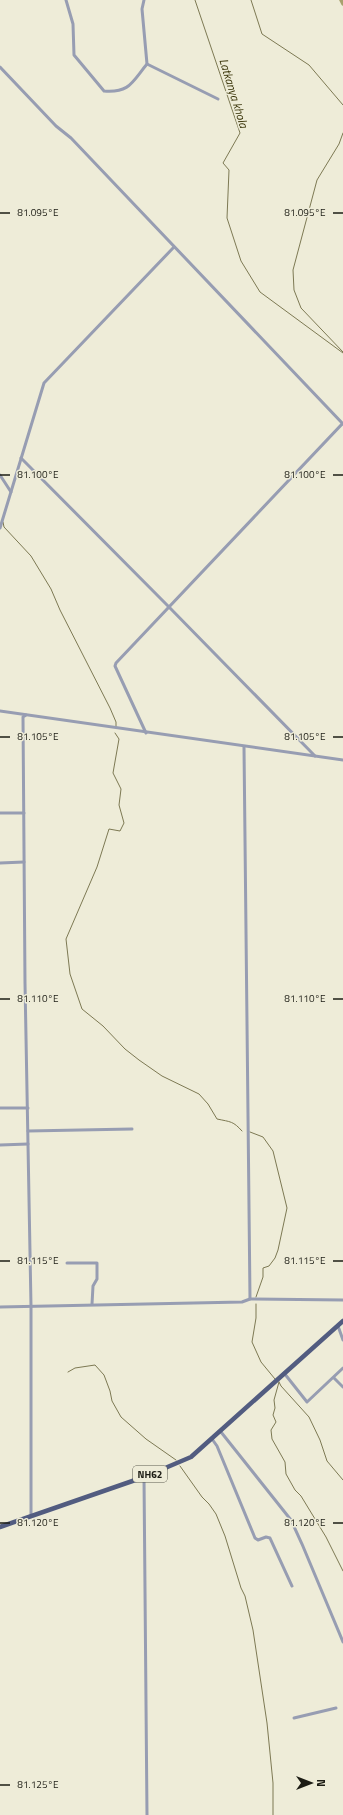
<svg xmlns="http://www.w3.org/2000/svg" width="343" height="1815" viewBox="0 0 343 1815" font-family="'Titillium Web',sans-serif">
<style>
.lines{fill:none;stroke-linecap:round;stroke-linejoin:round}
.stream{stroke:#7d7953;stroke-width:1}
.canal{stroke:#a7a16e;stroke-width:3.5}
.street{stroke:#979db2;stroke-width:3}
.primary{stroke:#525c80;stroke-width:4.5}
.ticks{fill:none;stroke:#1c1c14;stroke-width:1.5}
.labels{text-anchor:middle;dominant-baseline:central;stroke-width:3;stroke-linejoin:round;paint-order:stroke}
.shield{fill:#eeecd8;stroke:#5b5a4f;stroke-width:1}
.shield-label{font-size:10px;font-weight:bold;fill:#1c1c14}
.water-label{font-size:12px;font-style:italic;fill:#342f03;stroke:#eeecd8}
.ticks-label{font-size:10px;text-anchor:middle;fill:#1c1c14;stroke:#eeecd8;stroke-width:3;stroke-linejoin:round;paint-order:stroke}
</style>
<rect width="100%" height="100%" fill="#eeecd8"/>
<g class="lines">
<g class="stream">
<path d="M195 0 240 133 223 163 229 170 227 218 241 261 260 292 343 353"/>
<path d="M251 0 262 34 309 65 343 105"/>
<path d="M343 133 339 144 317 180 293 270 294 290 301 308 343 352"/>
<path d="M3 522 4 527 31 556 51 589 60 610 110 708 116 722V727"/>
<path d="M115 733 119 739 113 773 121 789 119 805 124 823 120 831 109 829 97 867 66 939 70 974 82 1009 103 1026 125 1049 139 1060 162 1076 199 1094 208 1104 217 1119C231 1122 233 1121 242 1131"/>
<path d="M250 1132 263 1137 273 1151 287 1208 278 1250 275 1258 269 1266 263 1268V1277L256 1297"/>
<path d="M256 1304V1318L252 1342 261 1362 275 1379"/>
<path d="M68 1372 75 1368 95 1365 104 1375 110 1391 112 1401 121 1417 146 1439 176 1460"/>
<path d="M279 1382 274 1400 275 1408 273 1415 276 1422 271 1430 272 1439 285 1462 286 1474 295 1490 301 1496 326 1537 343 1571"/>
<path d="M279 1382 281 1386 309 1417 320 1440 327 1461 343 1480"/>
<path d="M180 1466 202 1497 209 1504 216 1514 225 1536 241 1588 245 1596 253 1630 267 1723 273 1783V1815"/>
</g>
<path class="canal" d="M341 0 343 4"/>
<g class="street">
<path d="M66 0 73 24 74 55 104 91C130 93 132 82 147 64L142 9 144 0"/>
<path d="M147 64 218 99"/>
<path d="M0 67 56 126 71 138 343 424"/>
<path d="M21 458 169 607 315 756"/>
<path d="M0 475 11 492"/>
<path d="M0 528 44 383 174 247"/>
<path d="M0 711 343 760"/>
<path d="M26 715 23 717 25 983 31 1306V1516"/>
<path d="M146 733 115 666 116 663 342 424"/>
<path d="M244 747 250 1299"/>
<path d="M0 813H24"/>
<path d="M0 863 24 862"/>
<path d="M0 1108H28"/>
<path d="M28 1131 132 1129"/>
<path d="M0 1145 28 1144"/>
<path d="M67 1263H97V1279L93 1286 92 1304"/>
<path d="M0 1307 242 1302 250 1299 343 1300"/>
<path d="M338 1326 343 1340"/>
<path d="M284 1373 307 1402 343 1368"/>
<path d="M334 1378 343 1387"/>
<path d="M221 1432 291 1520 302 1544 343 1642"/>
<path d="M212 1439 217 1446 255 1538 258 1540 266 1537 270 1538 292 1586"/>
<path d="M144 1477 147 1815"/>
<path d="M294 1718 336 1708"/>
</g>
<path class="primary" d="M0 1527 144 1477 191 1457 343 1321"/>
</g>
<path class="ticks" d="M0 213H10M333 213H343M0 475H10M333 475H343M0 737H10M333 737H343M0 999H10M333 999H343M0 1261H10M333 1261H343M0 1523H10M333 1523H343M0 1785H10"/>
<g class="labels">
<rect class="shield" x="133" y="1466" width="34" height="16" rx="3"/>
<g class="shield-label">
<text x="150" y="1474">NH62</text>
</g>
<g class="water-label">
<text transform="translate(234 93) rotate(73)">Latkanya khola</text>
</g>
</g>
<g class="ticks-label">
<text x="305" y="216">81.095°E</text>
<text x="38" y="216">81.095°E</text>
<text x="38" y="478">81.100°E</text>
<text x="305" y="478">81.100°E</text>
<text x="305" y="740">81.105°E</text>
<text x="38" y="740">81.105°E</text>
<text x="305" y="1002">81.110°E</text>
<text x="38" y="1002">81.110°E</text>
<text x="305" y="1264">81.115°E</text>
<text x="38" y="1264">81.115°E</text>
<text x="305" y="1526">81.120°E</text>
<text x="38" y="1526">81.120°E</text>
<text x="38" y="1788">81.125°E</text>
</g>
<g transform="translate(311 1783) rotate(90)" stroke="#eeecd8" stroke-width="3" paint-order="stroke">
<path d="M0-3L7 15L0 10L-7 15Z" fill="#1c1c14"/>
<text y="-6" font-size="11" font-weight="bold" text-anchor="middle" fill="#1c1c14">N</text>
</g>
</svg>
